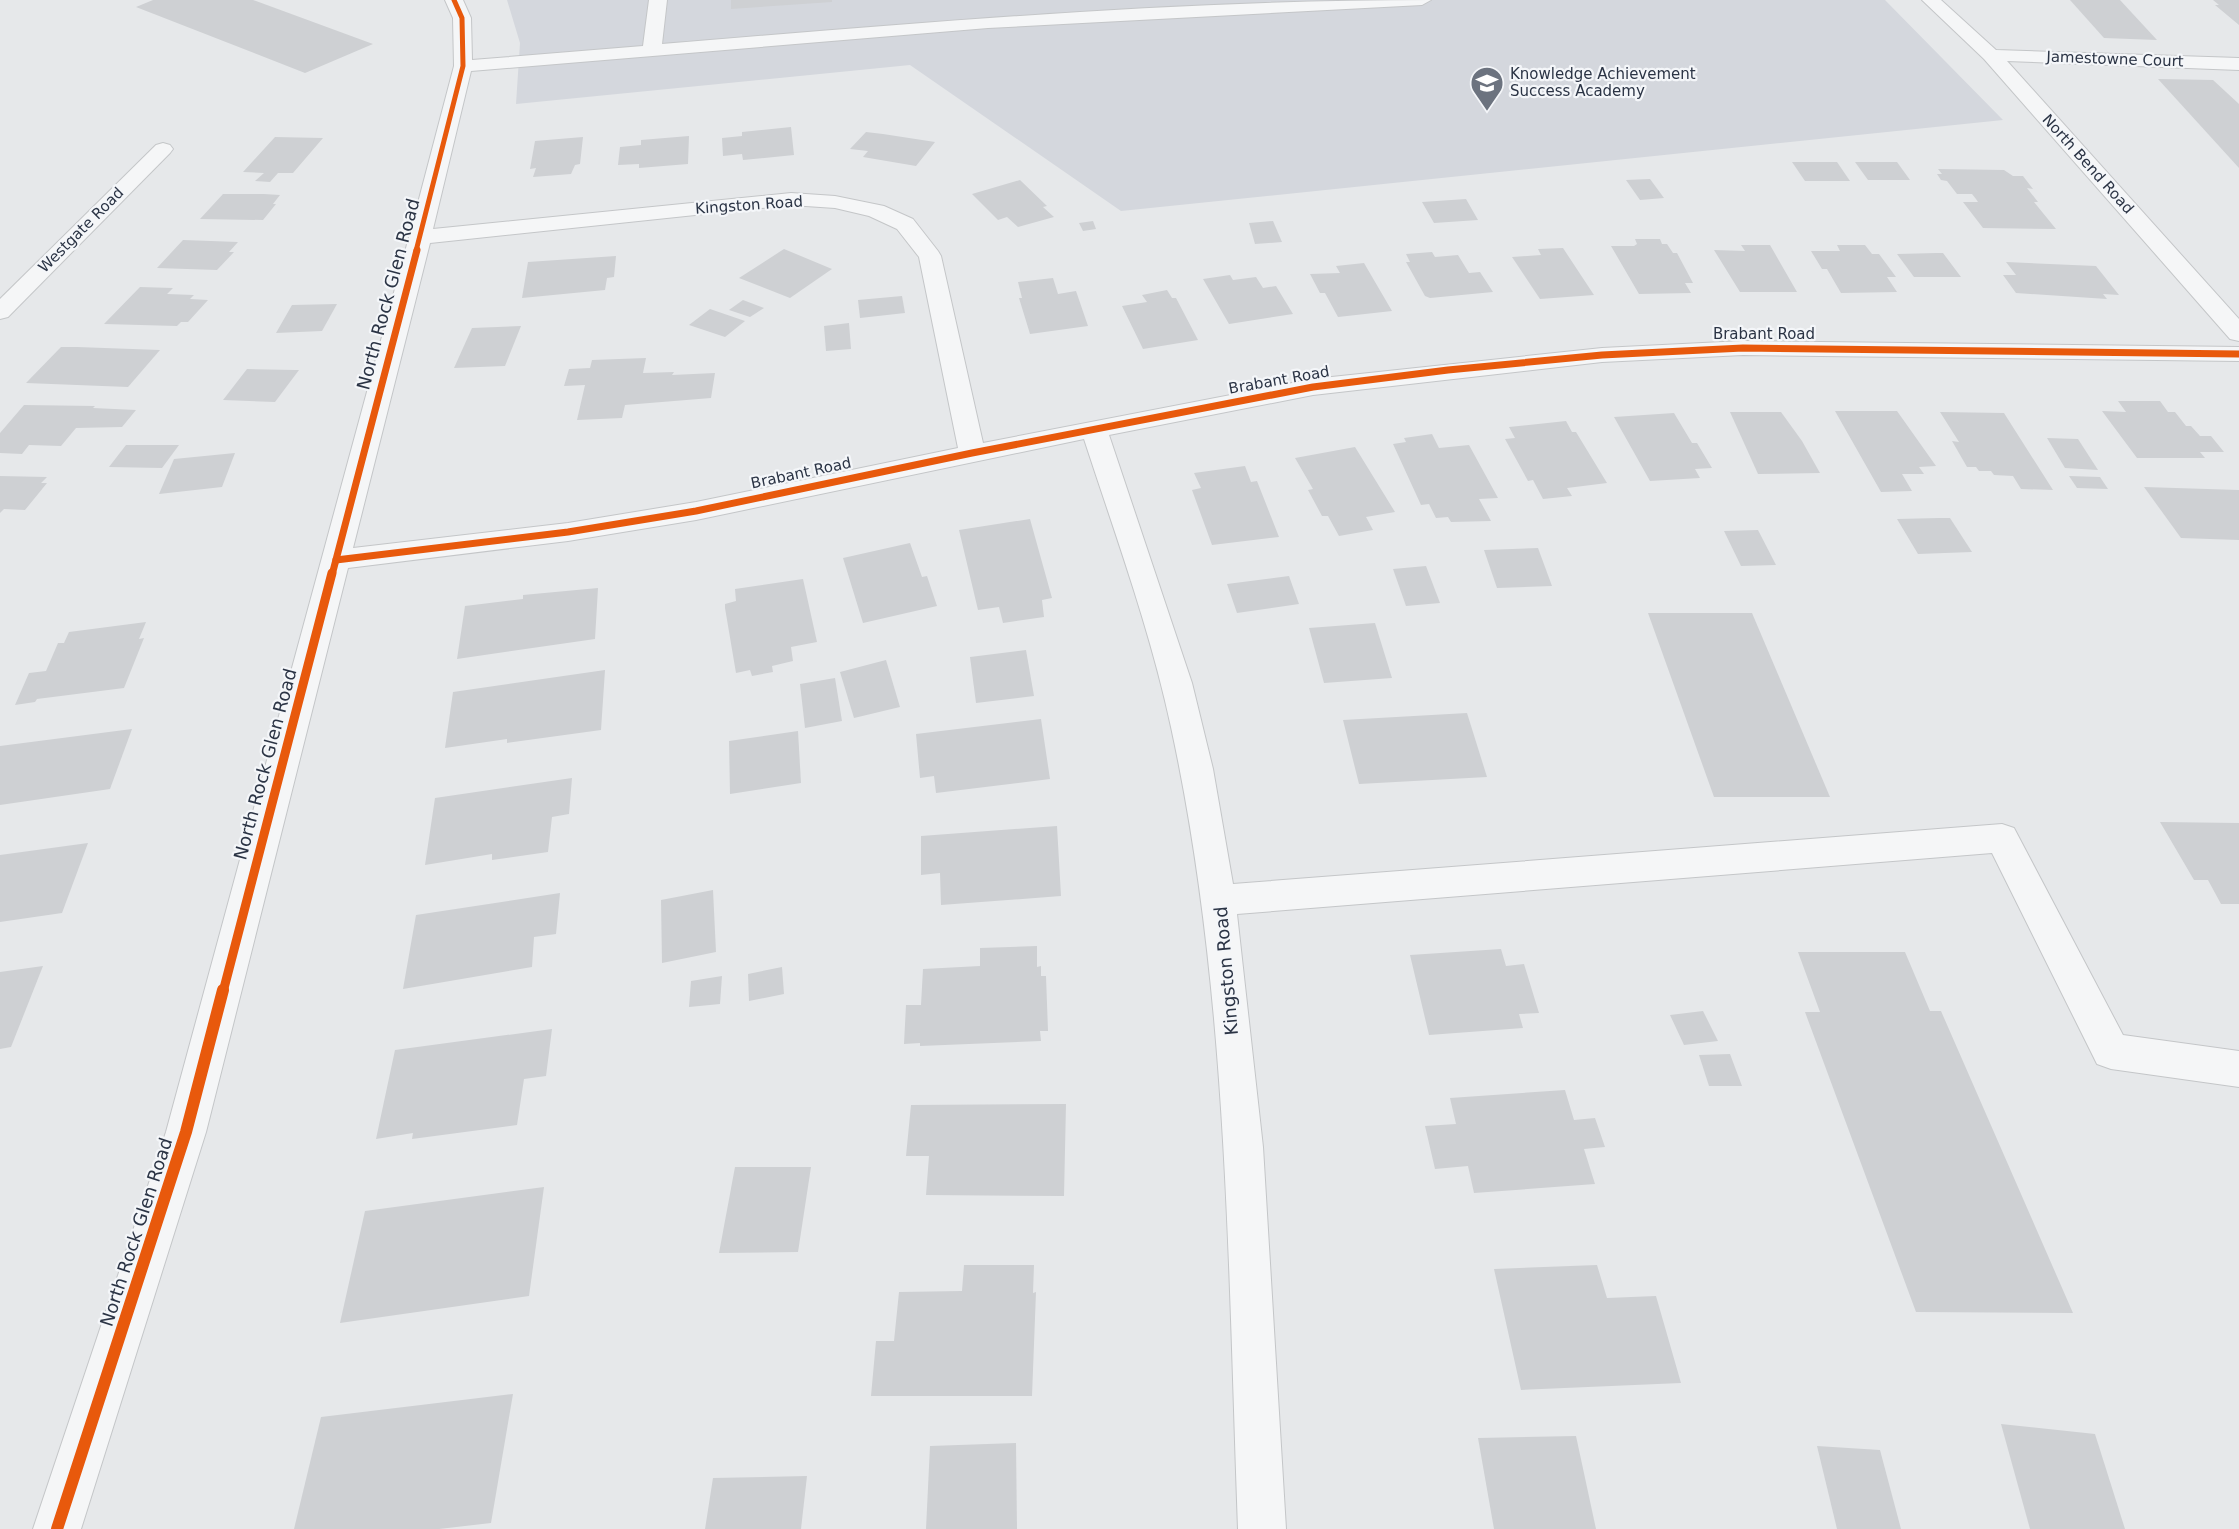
<svg xmlns="http://www.w3.org/2000/svg" width="2239" height="1529" viewBox="0 0 2239 1529" font-family="'DejaVu Sans',sans-serif">
<style>
.built{fill:#d4d7dd}
.building{fill:#ced0d3}
.lines{fill:none;stroke-linecap:round;stroke-linejoin:round}
.minor-casing{stroke:#c4c6c8;stroke-width:2}
.minor{fill:#f5f6f7;fill-rule:evenodd}
.cycleway-far3-casing{stroke:#f4f6f9;stroke-width:8}
.cycleway-far2-casing{stroke:#f4f6f9;stroke-width:10}
.cycleway-far1-casing{stroke:#f4f6f9;stroke-width:13}
.cycleway-casing{stroke:#f4f6f9;stroke-width:16}
.cycleway-far3{stroke:#e8590c;stroke-width:5}
.cycleway-far2{stroke:#e8590c;stroke-width:7}
.cycleway-far1{stroke:#e8590c;stroke-width:9}
.cycleway{stroke:#e8590c;stroke-width:12}
.labels{text-anchor:middle;dominant-baseline:central;stroke-width:4.5;stroke-linejoin:round;paint-order:stroke}
.far-street-label{font-size:15px;fill:#2b3445;stroke:#f4f6f9}
.far-poi-label{font-size:15px;fill:#2b3445;stroke:#f4f6f9;text-anchor:start}
.street-label{font-size:18px;fill:#2b3445;stroke:#f4f6f9}
</style>
<rect width="100%" height="100%" fill="#e6e8ea"/>
<path class="built" d="M507 0H1885L2003 120 1121 211 910 65 516 104 520 43Z"/>
<g class="building">
<path d="M153 0H253L373 44 305 73 136 7Z"/>
<path d="M731 0H832V2L731 9Z"/>
<path d="M2070 0H2120L2157 40 2104 38Z"/>
<path d="M2213 0H2239V25L2215 5H2219Z"/>
<path d="M2158 79 2213 80 2239 104V168Z"/>
<path d="M791 127 794 155 743 160 742 154 723 156 722 138 742 136V132Z"/>
<path d="M866 132 883 134 935 142 916 166 863 157 868 151 850 149Z"/>
<path d="M689 136 688 164 639 168V164L618 165 620 147 641 145V140Z"/>
<path d="M275 137 323 138 293 173H278L270 182 255 181 264 173 243 172Z"/>
<path d="M583 137 580 164 575 165 571 174 533 177 536 168 530 169 535 141Z"/>
<path d="M1792 162H1837L1850 181H1805Z"/>
<path d="M1855 162H1897L1910 180H1868Z"/>
<path d="M1938 169 2004 170 2013 176H2023L2033 189 2027 188 2038 202H2034L2056 229 1983 228 1963 202H1978L1976 199 1972 194H1957L1947 181 1941 180 1937 174H1942Z"/>
<path d="M1650 179 1664 198 1640 200 1626 180Z"/>
<path d="M1020 180 1047 206 1043 207 1054 217 1018 227 1007 217 998 220 972 194Z"/>
<path d="M223 194H264L280 195 273 204H276L263 220 200 219Z"/>
<path d="M1466 199 1478 220 1434 223 1422 202Z"/>
<path d="M1093 221 1096 229 1083 231 1079 223Z"/>
<path d="M1273 221 1282 242 1255 244 1249 223Z"/>
<path d="M1635 239H1660L1662 244H1667L1673 253H1677L1693 283H1685L1691 293 1639 294 1611 246H1634L1637 244Z"/>
<path d="M183 240 211 241 238 242 229 252H234L217 270 157 268Z"/>
<path d="M1741 245H1770L1797 292H1740L1714 250 1745 251Z"/>
<path d="M1837 245H1865L1872 254H1879L1896 277H1887L1897 292 1841 293 1827 269H1822L1811 251H1840Z"/>
<path d="M1563 248 1594 295 1540 299 1512 257 1541 255 1538 249Z"/>
<path d="M784 249 832 269 790 298 739 278Z"/>
<path d="M1432 252 1435 257 1458 255 1469 273 1480 272 1493 292 1430 298 1425 296 1406 262H1410L1406 254Z"/>
<path d="M1936 253H1943L1961 277H1914L1897 254Z"/>
<path d="M616 256 614 277 607 278 605 290 522 298 528 262Z"/>
<path d="M2006 262 2096 266 2119 295 2103 294 2107 299 2016 293 2003 275H2016Z"/>
<path d="M1364 263 1392 311 1338 317 1325 293H1320L1310 274 1340 273 1336 266Z"/>
<path d="M1230 275 1233 280 1256 277 1263 288 1276 286 1293 314 1229 324 1203 279Z"/>
<path d="M1053 278 1058 294 1076 291 1088 326 1030 334 1019 298H1022L1018 282Z"/>
<path d="M140 287 173 288 167 294 194 295 190 299 208 300 188 322H181L177 326 104 324Z"/>
<path d="M1167 290 1172 298H1176L1198 340 1143 349 1122 306 1147 302 1142 295Z"/>
<path d="M902 296 905 313 860 318 858 300Z"/>
<path d="M743 300 764 308 750 317 729 310Z"/>
<path d="M337 304 322 331 276 333 292 305Z"/>
<path d="M710 309 745 321 725 337 689 325Z"/>
<path d="M849 323 851 349 826 351 824 326Z"/>
<path d="M521 326 505 366 454 368 472 328Z"/>
<path d="M61 347H77L160 350 128 387 26 383Z"/>
<path d="M646 358 643 373 674 372 672 375 715 373 711 398 625 405 622 418 577 420 585 385 564 386 569 369 590 368 592 360Z"/>
<path d="M247 369 295 370H299L275 402 223 400Z"/>
<path d="M2118 401H2160L2168 412H2175L2186 426H2191L2200 436H2211L2224 452H2200L2205 458H2137L2102 411 2126 412Z"/>
<path d="M24 405 95 406 93 408 136 410 122 427 76 428 61 446 29 445 22 454 0 453V433Z"/>
<path d="M1835 411H1897L1936 466 1919 467 1924 474H1902L1912 491 1881 492Z"/>
<path d="M1730 412H1781L1802 441 1820 473 1758 474Z"/>
<path d="M1940 412 2004 413 2053 490 2021 489 2013 476 1994 475 1991 471H1979L1976 467H1967L1952 441 1959 442Z"/>
<path d="M1674 413 1692 443H1697L1712 468 1695 469 1700 478 1650 481 1614 417Z"/>
<path d="M1566 421 1572 432H1576L1607 483 1567 488 1572 496 1543 499 1533 480 1528 481 1505 439 1515 438 1509 427Z"/>
<path d="M1432 434 1439 448 1469 445 1498 498 1479 499 1491 521 1451 522 1448 517 1436 518 1429 504 1421 505 1393 444 1406 442 1404 438Z"/>
<path d="M2047 438 2078 439 2098 470 2065 468Z"/>
<path d="M126 445H179L162 468 109 467Z"/>
<path d="M1355 447 1395 512 1366 517 1373 530 1339 536 1328 516H1322L1308 490 1313 489 1295 458Z"/>
<path d="M235 453 222 487 159 494 174 459Z"/>
<path d="M1245 466 1251 482 1257 481 1279 537 1212 545 1192 490 1201 488 1194 473Z"/>
<path d="M0 476 47 477 41 483H47L25 510 4 509 0 513Z"/>
<path d="M2069 476 2100 477 2108 489 2077 488Z"/>
<path d="M2144 487 2239 490V540L2181 538Z"/>
<path d="M1939 518H1950L1972 552 1918 554 1897 519Z"/>
<path d="M1030 519 1052 598 1042 600 1044 617 1003 623 999 607 978 610 959 530Z"/>
<path d="M1758 530 1776 565 1741 566 1724 531Z"/>
<path d="M910 543 922 577 927 576 937 606 863 623 843 558Z"/>
<path d="M1538 548 1552 586 1497 588 1484 550Z"/>
<path d="M1426 566 1440 603 1406 606 1393 569Z"/>
<path d="M1289 576 1299 604 1237 613 1227 584Z"/>
<path d="M803 579 817 642 791 647 793 661 772 666 773 672 752 676 750 670 736 673 725 608V604L736 601 735 589Z"/>
<path d="M598 588 595 639 457 659 465 606 523 599V595Z"/>
<path d="M1648 613H1752L1830 797H1714Z"/>
<path d="M146 622 139 639 144 638 124 688 37 699 35 702 15 705 29 673 46 671 58 643H64L69 632Z"/>
<path d="M1375 623 1392 678 1324 683 1309 628Z"/>
<path d="M1026 650 1034 696 976 703 970 657Z"/>
<path d="M886 660 900 707 854 718 840 672Z"/>
<path d="M605 670 601 730 507 743V739L445 748 453 692Z"/>
<path d="M835 678 842 721 805 728 800 684Z"/>
<path d="M1467 713 1487 777 1359 784 1343 720Z"/>
<path d="M1041 719 1050 779 936 793 934 776 920 778 916 734Z"/>
<path d="M132 729 110 789 0 805V746Z"/>
<path d="M798 731 801 783 730 794 729 741Z"/>
<path d="M572 778 569 814 552 817 548 852 492 860V854L425 865 435 798Z"/>
<path d="M2160 822 2239 823V904H2221L2208 880H2194Z"/>
<path d="M1057 826 1061 896 941 905 940 873 921 875V836Z"/>
<path d="M88 843 62 913 0 922V855Z"/>
<path d="M713 890 716 952 662 963 661 900Z"/>
<path d="M560 893 556 934 534 937 532 967 403 989 416 915Z"/>
<path d="M1037 946V967L1041 966V976H1046L1048 1031H1040L1041 1041 920 1046V1043L904 1044 906 1005H921L923 969 980 966V948Z"/>
<path d="M1501 949 1506 966 1524 964 1539 1013 1519 1014 1523 1028 1429 1035 1410 955Z"/>
<path d="M1798 952H1905L1930 1011H1941L2073 1313 1916 1312 1805 1012H1820Z"/>
<path d="M43 966 11 1047 0 1049V972Z"/>
<path d="M782 967 784 994 749 1001 748 974Z"/>
<path d="M722 976 720 1004 689 1007 691 981Z"/>
<path d="M1703 1011 1718 1041 1684 1045 1670 1015Z"/>
<path d="M552 1029 546 1076 524 1079 517 1125 412 1139 413 1133 376 1139 395 1050Z"/>
<path d="M1730 1054 1742 1086H1709L1699 1055Z"/>
<path d="M1565 1090 1574 1120 1595 1118 1605 1147 1584 1149 1595 1184 1474 1193 1468 1166 1435 1169 1425 1126 1456 1124 1450 1098Z"/>
<path d="M1066 1104 1064 1196 926 1195 929 1156H906L911 1105Z"/>
<path d="M735 1167H811L798 1252 719 1253Z"/>
<path d="M544 1187 529 1296 340 1323 365 1211Z"/>
<path d="M964 1265H1034L1033 1293 1036 1292 1032 1396H871L876 1341H894L899 1292 962 1291Z"/>
<path d="M1597 1265 1607 1298 1656 1296 1681 1383 1521 1390 1494 1269Z"/>
<path d="M513 1394 491 1523 439 1529H294L321 1417Z"/>
<path d="M2001 1424 2095 1434 2125 1529H2030Z"/>
<path d="M1576 1436 1596 1529H1494L1478 1438Z"/>
<path d="M1016 1443 1017 1529H926L930 1446Z"/>
<path d="M1817 1446 1880 1450 1901 1529H1837Z"/>
<path d="M807 1476 801 1529H705L713 1478Z"/>
</g>
<g class="lines">
<g class="minor-casing">
<g id="minor">
<path d="M445 0H463L471 18 472 60 643 46 649 0H667L662 44C918 23 1174 0 1431 0L1422 5 988 28 471 71 433 229 791 193 835 196 884 206 913 219 938 251 941 256 983 443 1313 379 1602 348 1743 341 2239 347V361L1743 355 1602 362 1313 395 1109 435 1192 683 1213 769 1233 884 2002 824 2014 828 2123 1035 2239 1051V1087L2111 1069 2097 1064 1992 853 1237 914 1263 1147 1286 1529H1238C1228 1262 1228 989 1171 727 1150 629 1115 534 1084 439L696 520 568 541 348 568 206 1132 81 1529H33L166 1132 409 237 454 66 453 18ZM791 205 835 208 869 216 897 229 919 257 958 448 696 502 568 523 353 548 430 243Z"/>
<path d="M1922 0H1941L1996 50 2239 58V70L2007 61 2239 319V341L2230 339 1984 59Z"/>
<path d="M163 143 170 145 173 149 170 153 8 317 0 319V299L156 145Z"/>
</g>
</g>
<use href="#minor" class="minor"/>
<g class="cycleway-far3-casing">
<path id="cycleway-far3" d="M416 251 463 66 462 18 454 0"/>
</g>
<g class="cycleway-far2-casing">
<g id="cycleway-far2">
<path d="M336 560 568 532 696 511 972 453 1313 387 1448 370 1602 355 1743 348 2239 354"/>
<path d="M332 575 417 250"/>
</g>
</g>
<g class="cycleway-far1-casing">
<path id="cycleway-far1" d="M223 992 332 573"/>
</g>
<g class="cycleway-casing">
<path id="cycleway" d="M57 1529 186 1132 223 990"/>
</g>
<use href="#cycleway-far3" class="cycleway-far3"/>
<use href="#cycleway-far2" class="cycleway-far2"/>
<use href="#cycleway-far1" class="cycleway-far1"/>
<use href="#cycleway" class="cycleway"/>
</g>
<defs>
<g id="school-pin" transform="scale(1.725)"><path d="M0 17L-7.5 6A9.5 9.5 0 1 1 7.5 6Z" fill="#6c737f" stroke="#f4f6f9"/><path d="M0-5L7-2L0 1L-7-2ZM-4 1L0 2.5L4 1V4Q0 6-4 4Z" fill="#fff"/></g>
</defs>
<g fill-rule="evenodd">
<use href="#school-pin" x="1487" y="83"/>
</g>
<g class="labels">
<g class="far-street-label">
<text transform="translate(2115 59) rotate(2)">Jamestowne Court</text>
<text transform="translate(2088 164) rotate(48)">North Bend Road</text>
<text transform="translate(749 205) rotate(-4)">Kingston Road</text>
<text transform="translate(81 230) rotate(-45)">Westgate Road</text>
<text x="1764" y="334">Brabant Road</text>
<text transform="translate(1279 380) rotate(-10)">Brabant Road</text>
<text transform="translate(801 473) rotate(-12)">Brabant Road</text>
</g>
<g class="far-poi-label">
<text x="1510" y="74">Knowledge Achievement<tspan x="1510" dy="17">Success Academy</tspan></text>
</g>
<g class="street-label">
<text transform="translate(388 294) rotate(-75)">North Rock Glen Road</text>
<text transform="translate(265 764) rotate(-75)">North Rock Glen Road</text>
<text transform="translate(1226 971) rotate(-95)">Kingston Road</text>
<text transform="translate(136 1232) rotate(-72)">North Rock Glen Road</text>
</g>
</g>
</svg>
